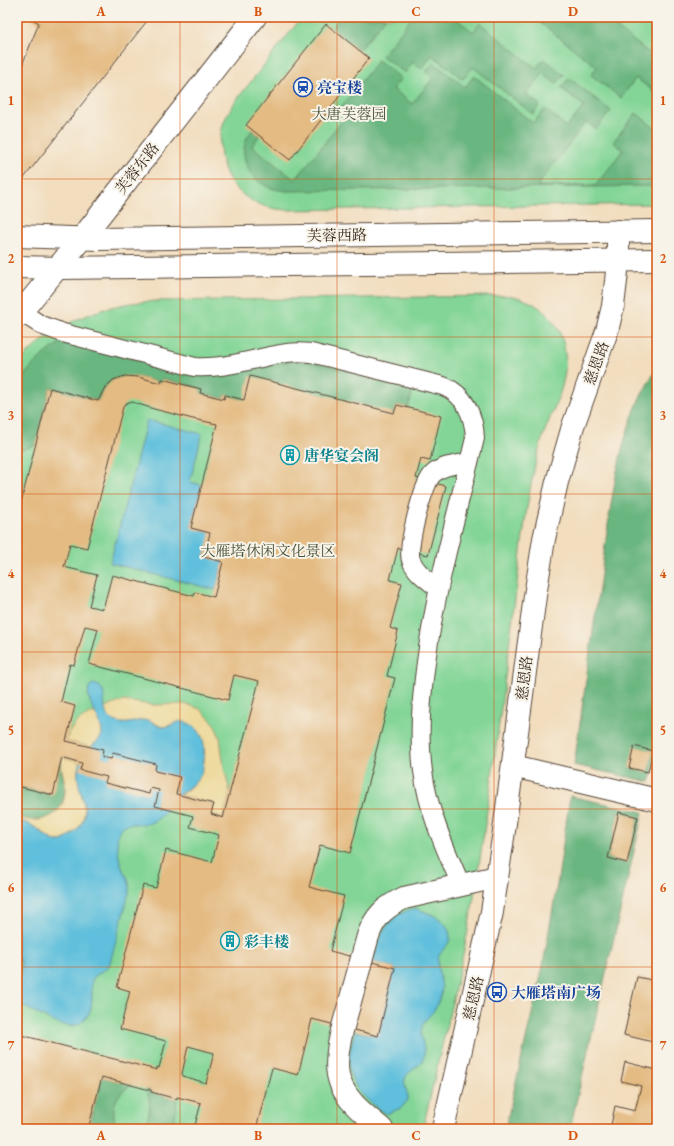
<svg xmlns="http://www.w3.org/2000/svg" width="674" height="1146" viewBox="0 0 674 1146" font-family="'EB Garamond','Noto Serif SC',serif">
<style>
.green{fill:#83d597;stroke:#5f805a}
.forest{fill:#6ab680;stroke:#52704f;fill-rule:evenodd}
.sand{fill:#eeda9e;stroke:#94825e}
.water{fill:#5ebfdc;stroke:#4c747d}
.building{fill:#e4bb83;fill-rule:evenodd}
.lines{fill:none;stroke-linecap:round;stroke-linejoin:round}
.lane-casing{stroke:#564536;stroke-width:20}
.street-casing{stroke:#564536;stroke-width:24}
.secondary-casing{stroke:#564536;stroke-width:24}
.lane{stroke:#fff;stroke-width:18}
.street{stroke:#fff;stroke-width:22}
.secondary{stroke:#fff;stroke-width:22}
.grid{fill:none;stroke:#d7540e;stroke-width:1;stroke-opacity:0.55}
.labels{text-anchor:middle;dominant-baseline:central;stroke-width:4;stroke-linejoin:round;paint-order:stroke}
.transit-label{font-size:15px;font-weight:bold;fill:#164399;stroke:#f7f3e8;text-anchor:start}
.park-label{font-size:15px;fill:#4d553c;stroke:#f7f3e8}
.street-label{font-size:15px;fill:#3b2a1e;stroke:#f7f3e8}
.culture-label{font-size:15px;font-weight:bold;fill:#0d838f;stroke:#f7f3e8;text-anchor:start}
.neatline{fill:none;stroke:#d7540e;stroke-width:1.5}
.grid-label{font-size:13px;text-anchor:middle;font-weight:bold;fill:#d7540e}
</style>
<rect width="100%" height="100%" fill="#f7f3e8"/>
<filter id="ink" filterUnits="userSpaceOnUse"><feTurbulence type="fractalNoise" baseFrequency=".025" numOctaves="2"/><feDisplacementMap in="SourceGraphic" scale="8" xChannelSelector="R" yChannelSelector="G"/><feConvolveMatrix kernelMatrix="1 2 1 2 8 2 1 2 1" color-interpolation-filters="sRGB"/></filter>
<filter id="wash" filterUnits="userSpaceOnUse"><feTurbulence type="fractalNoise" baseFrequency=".012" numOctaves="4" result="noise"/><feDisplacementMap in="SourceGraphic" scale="16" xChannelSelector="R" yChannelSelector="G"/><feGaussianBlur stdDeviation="0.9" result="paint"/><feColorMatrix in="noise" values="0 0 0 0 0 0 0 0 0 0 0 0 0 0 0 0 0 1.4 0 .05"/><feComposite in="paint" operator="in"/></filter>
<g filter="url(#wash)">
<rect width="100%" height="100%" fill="#f2ddbe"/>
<g class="green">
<path d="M302 17H657V204L292 210C282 210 273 209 264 206 229 195 213 159 223 125 226 115 232 106 238 98Z"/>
<path d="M494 296C500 296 506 295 512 296 538 301 559 320 564 346 570 378 557 400 546 428 539 446 535 465 531 484 524 522 520 561 515 599 506 668 498 736 488 804 481 853 474 902 464 950 451 1010 436 1069 423 1129H17V365C43 334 82 313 121 305 133 302 145 302 158 301Z"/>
</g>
<g class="forest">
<path d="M341 17H386L359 51 331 29Z"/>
<path d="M412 17H454L473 32 480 23 536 68 544 59 564 75 556 84 543 74 526 94 540 105 533 114 473 67 463 79 432 55 422 69 413 62 405 73 382 56Z"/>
<path d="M533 17H603L657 59V94L636 78 621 98 591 75 597 67Z"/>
<path d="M378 60 401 78 393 89 412 104 433 78 426 72 434 63 465 87 474 76 533 123 545 109 567 127 584 106 561 88 569 78 611 111 596 129 586 122 537 186 596 185 623 150 613 142 636 113 657 130V186L287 191C278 190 270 189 263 184 247 176 239 154 247 138 248 135 251 132 252 130L259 136 252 146 295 180 345 117 338 111Z"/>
<path d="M60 343 79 345 189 373 302 360 414 386 408 408 397 405 394 413 244 400 225 395 224 399 200 393V388L162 379 161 383C142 378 118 369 103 389 101 393 100 397 98 401L50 388 36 445 17 451V384L33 365 43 355Z"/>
<path d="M657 368V751L650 782 574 765 610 511C615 479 621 446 633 415 639 398 648 383 657 368ZM634 747 653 751 648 772 629 768Z"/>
<path d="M60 765C74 799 56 832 17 817V786L52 795Z"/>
<path d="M570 796 643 812 570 1129H505L542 971 558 879ZM619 812 638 817 627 863 608 858Z"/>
<path d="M102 1077 132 1085C112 1096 112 1109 116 1129H88Z"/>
<path d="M146 1089 151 1090V1092L177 1099 175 1117 172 1129H144C150 1116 152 1102 146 1089Z"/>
</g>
<g class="sand">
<path d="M124 701 153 705 183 704 192 706 200 709 214 723 220 738 224 768 230 792 223 818 211 814 214 804 180 795C183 792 187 790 190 787 205 773 208 752 201 734L175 723C156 732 162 722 146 721 139 720 137 722 131 723 118 725 107 721 104 708L114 704Z"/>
<path d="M95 712C97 718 105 731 101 738 99 741 94 744 91 747L66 741C71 724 80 718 95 712Z"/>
<path d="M62 757 80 762C70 789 102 815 69 836 65 839 61 842 55 841 50 840 46 835 42 832 34 826 27 822 17 821V817C41 826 66 816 65 788 65 776 59 768 62 757Z"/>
</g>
<g class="water">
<path d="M147 420 202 434 190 482 202 485 191 527 210 533 223 562 216 590 110 563Z"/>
<path d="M93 684C114 686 94 716 117 722 128 726 137 719 148 720 153 722 158 727 164 727 174 727 177 717 190 724 201 729 205 741 204 752 204 760 204 769 200 776 196 784 187 788 180 794 170 804 164 818 150 823 140 826 124 820 119 831 115 840 119 861 123 870 125 874 129 878 129 884 130 886 129 890 129 893L110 963 108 967 95 976 92 980C91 989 93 999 91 1008 90 1013 87 1017 83 1021 66 1037 35 1009 17 1004V979L21 974V967L20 961 17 956V821C21 821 25 822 29 824 39 828 49 843 60 841 66 840 72 835 76 831 96 810 75 793 78 770 79 762 84 754 89 749 93 744 102 740 102 733 101 716 85 704 89 687Z"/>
<path d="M415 908C427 913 442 916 448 929 456 946 438 948 438 961 437 973 444 982 441 995 439 1000 437 1004 435 1009 430 1016 421 1023 421 1032 421 1042 427 1049 423 1059 419 1068 407 1071 405 1079 403 1086 409 1093 408 1100L401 1108 387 1114C370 1104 351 1088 349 1067 348 1055 352 1042 355 1031L378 1036 395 968 373 962C380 936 385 916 415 908Z"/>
</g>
<g id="blocks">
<g class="building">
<path d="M29 17H150L24 178 17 175V78L39 23Z"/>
<path d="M326 24 369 58 290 160 246 125Z"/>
<path d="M125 376 138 377 161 383 162 379 201 389 200 393 224 399 225 395 244 400 250 376 394 413 397 405 441 416 430 461 421 459 416 478 446 486 428 555 398 548 390 580 402 583 390 628 398 631 387 676 395 678 350 853 320 845 309 887 344 896 330 951 395 968 378 1036 312 1019 298 1075 272 1068 256 1129H194L201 1103 177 1097V1099L151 1092V1090L146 1089 102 1077 88 1129H17V1034L157 1070V1067L159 1068 166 1041 120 1029 130 991 117 987 143 885 156 888 166 850 212 862 219 835 190 827 193 816 155 806 159 790 150 788 149 794 105 783 107 777 80 770 82 763 62 757 53 795 17 786V664L20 652 17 651V538L19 531 17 530V518L50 388 98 401 104 389 113 380ZM128 402H132L154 409 193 419 217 424 191 528 210 533 204 557 223 562 214 597 195 592 194 596 112 575 103 609 89 606 97 575 64 567 70 544 87 548 123 407 124 405ZM85 626 98 629 89 664 228 700 234 675 259 681 223 818 211 814 214 804 176 794 180 777 155 771 156 764 113 753 111 759 102 757 103 750 66 741 75 706 61 702 70 664 74 665ZM188 1046 214 1053 206 1083 183 1076V1075L182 1074Z"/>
<path d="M634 746 653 751 648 772 629 768Z"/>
<path d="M619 812 638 817 627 863 608 858Z"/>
<path d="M637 977 657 981V1043L624 1035Z"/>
<path d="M625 1062 657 1070V1129H629L611 1125 615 1106 635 1111 641 1086 621 1081Z"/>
</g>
</g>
</g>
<g filter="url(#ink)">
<use href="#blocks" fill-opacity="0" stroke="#564536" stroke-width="1"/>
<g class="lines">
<g class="lane-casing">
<g id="lane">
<path d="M21 312 41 325 63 333 195 367C224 369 252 359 280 354 290 352 301 352 311 353L443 386C465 394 474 416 475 438 457 513 436 586 426 662 421 699 418 735 423 771 428 811 445 848 461 885"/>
<path d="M438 588C428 580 416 573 411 560 406 548 423 485 432 475 441 465 457 465 469 462"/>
</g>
</g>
<g class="street-casing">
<g id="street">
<path d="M513 766 657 800"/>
<path d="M382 1129C367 1116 347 1102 340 1082 331 1059 345 1021 351 998 357 977 362 957 368 936 375 916 385 907 404 898L497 877"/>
</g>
</g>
<g class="secondary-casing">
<g id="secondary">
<path d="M17 236 98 239 657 231"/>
<path d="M17 267 62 268 657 260"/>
<path d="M17 317 82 238 255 17"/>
<path d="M443 1129 492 912 504 831 535 596 544 539 557 482 573 426 607 331 613 306 616 281 618 260V231"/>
</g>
</g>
<use href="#lane" class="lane"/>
<use href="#street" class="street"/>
<use href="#secondary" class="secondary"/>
</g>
</g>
<path class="grid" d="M180 17V1129M337 17V1129M494 17V1129M17 179H657M17 337H657M17 494H657M17 652H657M17 809H657M17 967H657"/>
<defs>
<g id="station-ring" transform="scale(1)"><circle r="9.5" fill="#f7f3e8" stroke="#1a4fb4" stroke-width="1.5"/><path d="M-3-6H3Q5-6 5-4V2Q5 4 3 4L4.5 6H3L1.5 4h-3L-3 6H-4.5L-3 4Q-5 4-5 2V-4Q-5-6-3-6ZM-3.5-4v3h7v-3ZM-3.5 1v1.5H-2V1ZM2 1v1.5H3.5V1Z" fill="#1a4fb4"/></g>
<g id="building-ring" transform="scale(1)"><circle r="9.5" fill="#f7f3e8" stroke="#0f9aa8" stroke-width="1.5"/><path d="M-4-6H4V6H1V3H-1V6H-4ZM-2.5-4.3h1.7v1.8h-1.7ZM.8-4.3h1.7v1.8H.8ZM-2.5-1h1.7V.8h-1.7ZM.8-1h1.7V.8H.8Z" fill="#0f9aa8"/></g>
<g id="bus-ring" transform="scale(1)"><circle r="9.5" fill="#f7f3e8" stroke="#1a4fb4" stroke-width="1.5"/><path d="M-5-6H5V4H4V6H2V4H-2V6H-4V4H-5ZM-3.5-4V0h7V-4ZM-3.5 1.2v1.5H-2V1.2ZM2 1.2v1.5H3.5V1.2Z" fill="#1a4fb4"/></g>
</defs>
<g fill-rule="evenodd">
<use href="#station-ring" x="303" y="87"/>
<use href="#building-ring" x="290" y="455"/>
<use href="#building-ring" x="230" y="941"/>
<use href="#bus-ring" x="497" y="992"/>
</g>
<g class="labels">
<g class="transit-label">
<text x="317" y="87">亮宝楼</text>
<text x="511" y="992">大雁塔南广场</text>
</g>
<g class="park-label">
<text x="349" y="113">大唐芙蓉园</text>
<text x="268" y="550">大雁塔休闲文化景区</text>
</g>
<g class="street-label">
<text transform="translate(137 168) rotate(-52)">芙蓉东路</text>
<text transform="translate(337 235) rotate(-1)">芙蓉西路</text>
<text transform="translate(596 363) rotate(-70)">慈恩路</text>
<text transform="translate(524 678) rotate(-83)">慈恩路</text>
<text transform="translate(473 998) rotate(-77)">慈恩路</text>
</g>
<g class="culture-label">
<text x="304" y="455">唐华宴会阁</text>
<text x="244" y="941">彩丰楼</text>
</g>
</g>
<rect width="674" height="1146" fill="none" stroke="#f7f3e8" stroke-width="44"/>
<rect x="22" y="22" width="630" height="1102" class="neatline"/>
<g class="grid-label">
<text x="101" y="16">A</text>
<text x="258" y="16">B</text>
<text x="416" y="16">C</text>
<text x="573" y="16">D</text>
<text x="11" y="105">1</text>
<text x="663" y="105">1</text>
<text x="11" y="263">2</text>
<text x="663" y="263">2</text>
<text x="11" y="420">3</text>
<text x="663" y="420">3</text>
<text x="11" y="578">4</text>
<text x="663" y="578">4</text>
<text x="11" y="735">5</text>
<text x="663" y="735">5</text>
<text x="11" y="892">6</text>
<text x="663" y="892">6</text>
<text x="11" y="1050">7</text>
<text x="663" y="1050">7</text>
<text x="101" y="1140">A</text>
<text x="258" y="1140">B</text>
<text x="416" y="1140">C</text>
<text x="573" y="1140">D</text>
</g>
</svg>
